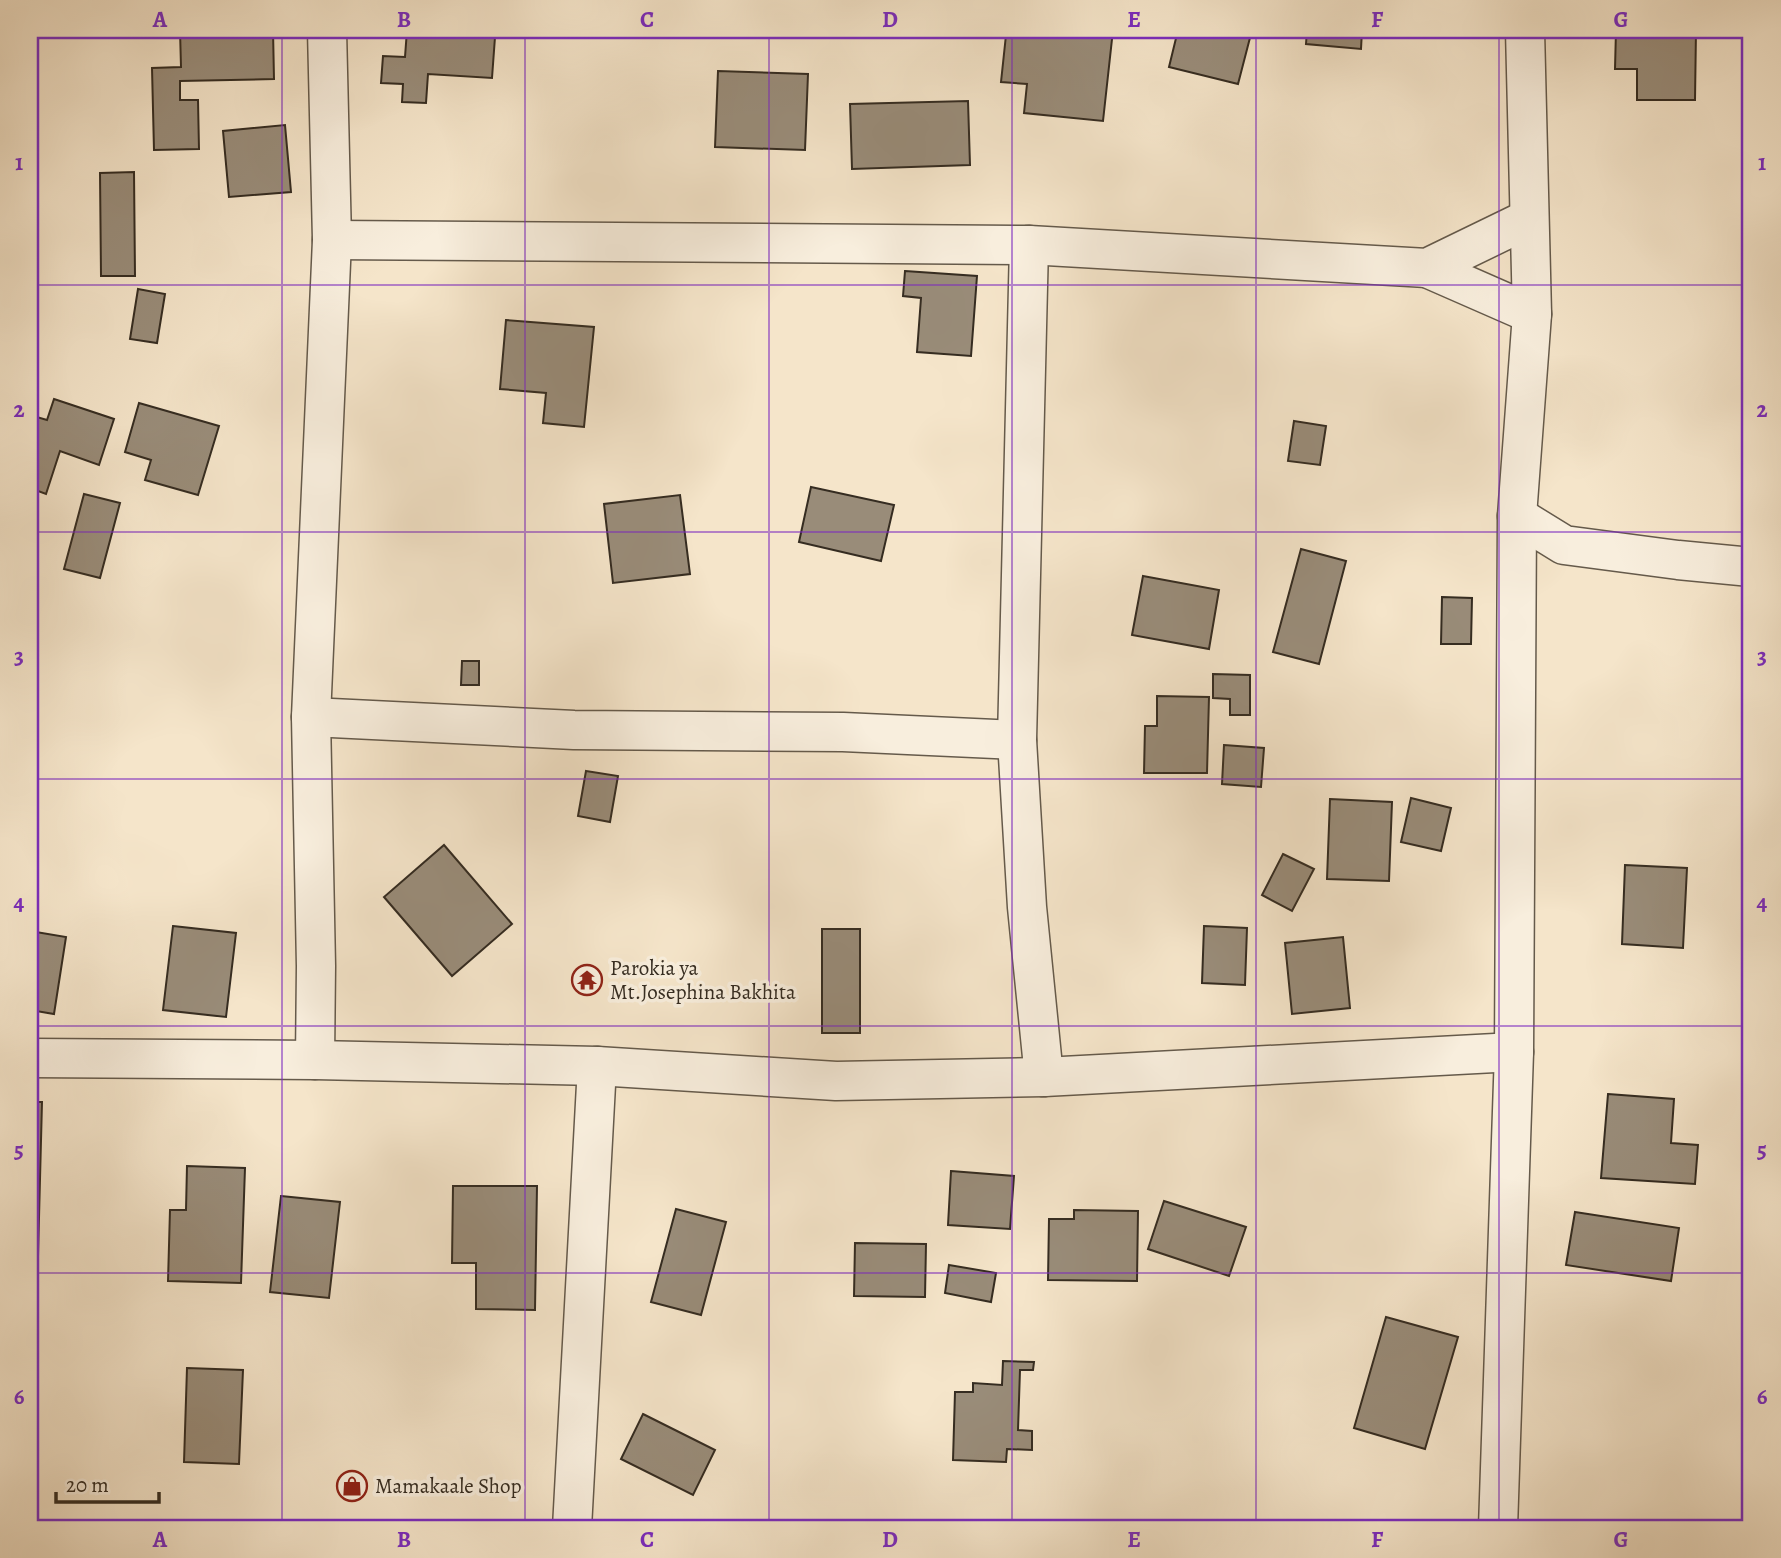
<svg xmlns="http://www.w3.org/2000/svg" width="1781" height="1558" viewBox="0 0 1781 1558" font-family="Alegreya,serif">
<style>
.building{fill:#998c79;stroke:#352c21;stroke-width:2}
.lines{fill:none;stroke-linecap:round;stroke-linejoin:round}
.minor-casing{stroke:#655a4b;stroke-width:41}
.minor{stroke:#f8eedd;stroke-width:38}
.grid{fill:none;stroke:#7b2cbf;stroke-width:2;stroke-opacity:0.55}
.labels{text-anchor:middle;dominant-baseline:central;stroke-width:7;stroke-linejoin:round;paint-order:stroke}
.poi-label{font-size:21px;fill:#352c21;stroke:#f8eedd;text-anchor:start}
.neatline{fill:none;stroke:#7b2cbf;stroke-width:2.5}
.grid-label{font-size:23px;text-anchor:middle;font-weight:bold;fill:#7b2cbf}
</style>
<rect width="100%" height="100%" fill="#f5e5ca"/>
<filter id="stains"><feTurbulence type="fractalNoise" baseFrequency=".00286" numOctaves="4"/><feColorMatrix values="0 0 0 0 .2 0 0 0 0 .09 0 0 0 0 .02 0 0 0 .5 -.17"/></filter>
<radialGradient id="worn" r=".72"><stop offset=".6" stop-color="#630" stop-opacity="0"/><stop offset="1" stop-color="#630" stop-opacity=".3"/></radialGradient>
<g class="building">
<path d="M180 30H273L274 79 180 81V100H198L199 149 154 150 152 68 181 67Z"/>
<path d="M407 30H458V35L495 37 492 78 428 74 426 103 402 102 403 84 381 83 383 56 405 57Z"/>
<path d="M1035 30H1113L1103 121 1024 113 1027 84 1001 82 1006 35 1035 38Z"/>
<path d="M1178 30H1252L1238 84 1169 67Z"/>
<path d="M1307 30H1362L1361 49 1306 44Z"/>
<path d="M1616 30H1696L1695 100H1637V69H1615Z"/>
<path d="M718 71 808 74 805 150 715 147Z"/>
<path d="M968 101 970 165 852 169 850 104Z"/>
<path d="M285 125 291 192 229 197 223 131Z"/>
<path d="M134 172 135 276H101L100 173Z"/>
<path d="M905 271 977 276 971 356 917 352 921 298 903 296Z"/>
<path d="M138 289 165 294 157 343 130 339Z"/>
<path d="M506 320 594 327 584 427 543 423 546 393 500 389Z"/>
<path d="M54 399 114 419 99 465 60 451 46 494 30 488V415L47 420Z"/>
<path d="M139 403 219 426 198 495 145 480 151 460 125 452Z"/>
<path d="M1294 421 1326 426 1320 465 1288 461Z"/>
<path d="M811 487 894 505 881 561 799 542Z"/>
<path d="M84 494 120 503 100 578 64 569Z"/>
<path d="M680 495 690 574 613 583 604 504Z"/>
<path d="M1301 549 1346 561 1319 664 1273 652Z"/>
<path d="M1143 576 1219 590 1209 649 1132 635Z"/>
<path d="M1442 597 1472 598 1471 644H1441Z"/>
<path d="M462 661H479V685H461Z"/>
<path d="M1213 674 1250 675V715H1230V699L1213 698Z"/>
<path d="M1157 696 1209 697 1207 773H1144L1145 726H1157Z"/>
<path d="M1743 728H1751V771H1742Z"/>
<path d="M1224 745 1264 748 1261 787 1222 784Z"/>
<path d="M586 771 618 776 610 822 578 816Z"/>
<path d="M1411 798 1451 808 1441 851 1401 842Z"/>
<path d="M1330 799 1392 802 1389 881 1327 879Z"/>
<path d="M444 845 512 924 452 976 384 897Z"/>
<path d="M1283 854 1314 869 1292 911 1262 895Z"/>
<path d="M1625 865 1687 868 1683 948 1622 944Z"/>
<path d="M173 926 236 933 226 1017 163 1010Z"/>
<path d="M1204 926 1247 928 1245 985 1202 983Z"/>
<rect x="822" y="929" width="38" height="104"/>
<path d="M30 931 66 937 54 1014 30 1010Z"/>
<path d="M1343 937 1350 1008 1292 1014 1285 943Z"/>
<path d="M1608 1094 1674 1099 1671 1143 1698 1145 1695 1184 1601 1178Z"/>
<path d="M30 1102H42L37 1295H30Z"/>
<path d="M187 1166 245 1168 241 1283 168 1281 170 1210H186Z"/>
<path d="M951 1171 1014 1176 1010 1229 948 1225Z"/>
<path d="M453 1186H537L535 1310 476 1309V1263H452Z"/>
<path d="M281 1196 340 1202 329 1298 270 1292Z"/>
<path d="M1164 1201 1246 1227 1229 1276 1148 1249Z"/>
<path d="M676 1209 726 1222 701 1315 651 1302Z"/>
<path d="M1074 1210 1138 1211 1137 1281 1048 1280 1049 1219H1074Z"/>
<path d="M1575 1212 1679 1228 1671 1281 1566 1265Z"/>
<path d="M855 1243 926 1244 925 1297 854 1296Z"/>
<path d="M949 1265 996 1273 991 1302 945 1293Z"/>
<path d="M1386 1317 1458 1337 1425 1449 1354 1428Z"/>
<path d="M1003 1361 1034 1362 1033 1370H1020L1018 1430 1032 1431V1450L1007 1449 1006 1462 953 1460 955 1392H973V1383L1002 1385Z"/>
<path d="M187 1368 243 1370 239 1464 184 1462Z"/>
<path d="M643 1414 715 1450 693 1495 621 1459Z"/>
</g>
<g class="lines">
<g class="minor-casing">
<g id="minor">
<path d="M332 240 1029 245 1427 268 1528 219"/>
<path d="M1029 245 1017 740 1027 907 1044 1077"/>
<path d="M1427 268 1532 314"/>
<path d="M1517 516 1564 545 1678 560 1751 567"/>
<path d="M311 717 574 730 843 732 1017 740"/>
<path d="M30 1058 315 1060 597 1066 836 1081 1044 1077 1514 1052"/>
<path d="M315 1060 316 966 311 717 332 240 327 30"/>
<path d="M572 1528 597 1066"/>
<path d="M1498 1528 1514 1052 1517 516 1532 314 1525 30"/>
</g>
</g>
<use href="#minor" class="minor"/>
</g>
<path class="grid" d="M282 30V1528M525 30V1528M769 30V1528M1012 30V1528M1256 30V1528M1499 30V1528M30 285H1751M30 532H1751M30 779H1751M30 1026H1751M30 1273H1751"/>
<defs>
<g id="temple-ring" transform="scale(1.575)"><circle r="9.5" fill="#f8eedd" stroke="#8f2418" stroke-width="1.5"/><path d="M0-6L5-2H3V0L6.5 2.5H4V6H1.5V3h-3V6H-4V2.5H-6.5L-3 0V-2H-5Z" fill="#8f2418"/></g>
<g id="shop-ring" transform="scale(1.575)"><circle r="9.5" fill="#f8eedd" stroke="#8f2418" stroke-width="1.5"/><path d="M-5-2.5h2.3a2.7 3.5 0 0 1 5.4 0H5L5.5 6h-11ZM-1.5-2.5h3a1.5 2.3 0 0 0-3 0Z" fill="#8f2418"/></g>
</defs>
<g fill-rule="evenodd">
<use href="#temple-ring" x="587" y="980"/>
<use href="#shop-ring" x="352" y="1486"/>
</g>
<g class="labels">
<g class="poi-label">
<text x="610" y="968">Parokia ya<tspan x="610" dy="24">Mt.Josephina Bakhita</tspan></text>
<text x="375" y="1486">Mamakaale Shop</text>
</g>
</g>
<rect width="1781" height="1558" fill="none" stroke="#f5e5ca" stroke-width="77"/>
<path d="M56 1492v10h103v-10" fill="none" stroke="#352c21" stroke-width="3.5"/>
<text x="66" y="1492" font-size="21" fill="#352c21" stroke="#f8eedd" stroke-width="5" paint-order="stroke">20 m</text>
<rect x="38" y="38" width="1704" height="1482" class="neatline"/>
<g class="grid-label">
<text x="160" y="27">A</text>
<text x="404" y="27">B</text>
<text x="647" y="27">C</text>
<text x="890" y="27">D</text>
<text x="1134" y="27">E</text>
<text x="1377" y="27">F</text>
<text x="1621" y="27">G</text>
<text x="19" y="170">1</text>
<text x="1762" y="170">1</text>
<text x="19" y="417">2</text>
<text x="1762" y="417">2</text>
<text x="19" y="664">3</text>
<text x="1762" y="664">3</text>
<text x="19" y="910">4</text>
<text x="1762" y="910">4</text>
<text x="19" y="1157">5</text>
<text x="1762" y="1157">5</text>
<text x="19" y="1404">6</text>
<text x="1762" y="1404">6</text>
<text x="160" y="1547">A</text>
<text x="404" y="1547">B</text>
<text x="647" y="1547">C</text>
<text x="890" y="1547">D</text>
<text x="1134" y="1547">E</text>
<text x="1377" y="1547">F</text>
<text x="1621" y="1547">G</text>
</g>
<rect width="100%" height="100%" filter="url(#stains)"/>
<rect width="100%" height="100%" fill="url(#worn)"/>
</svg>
